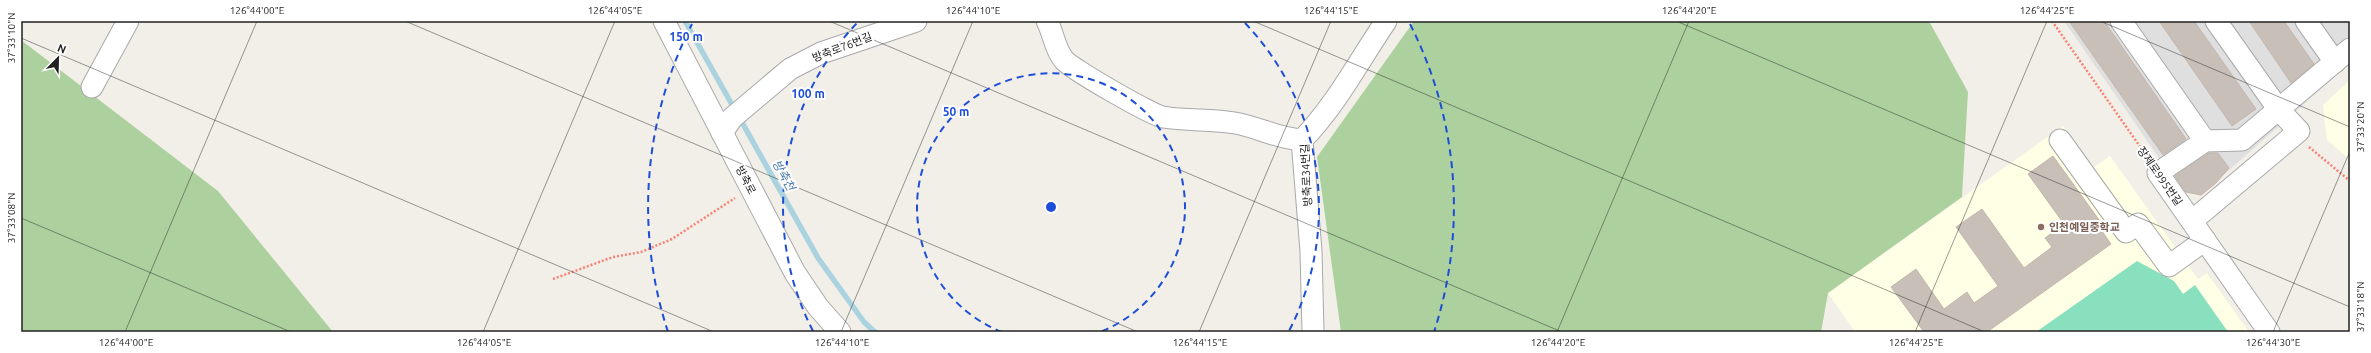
<svg xmlns="http://www.w3.org/2000/svg" width="2371" height="353" viewBox="0 0 2371 353" font-family="Ubuntu,'Noto Sans KR',sans-serif">
<style>
.residential{fill:#e0dfdf}
.education{fill:#ffffe5}
.forest{fill:#add19e}
.pitch{fill:#88e0be}
.lines{fill:none;stroke-linecap:round;stroke-linejoin:round}
.stream{stroke:#aad3df;stroke-width:5.5}
.building{fill:#c7bfb8;stroke:#c4b6ab}
.minor-casing{stroke:#a9a9a9;stroke-width:23}
.path{stroke:#fa8072;stroke-width:2.5;stroke-dasharray:2 2;stroke-linecap:butt}
.minor{stroke:#fff;stroke-width:21}
.ticks{fill:none;stroke:#222;stroke-width:1;stroke-opacity:0.45}
.ring{fill:none;stroke:#1d4ed8;stroke-width:2;stroke-dasharray:7 5}
.education-dot{fill:#8d6e63;stroke:#fff;stroke-width:1.5}
.labels{text-anchor:middle;dominant-baseline:central;stroke-width:4;stroke-linejoin:round;paint-order:stroke}
.street-label{font-size:11px;fill:#222;stroke:#fff}
.education-label{font-size:11px;font-weight:bold;fill:#785e54;stroke:#fff;text-anchor:start}
.water-label{font-size:12px;font-style:italic;fill:#4a7aab;stroke:#fff}
.centre{fill:#1d4ed8;stroke:#fff;stroke-width:2}
.ring-label{font-size:12px;text-anchor:middle;font-weight:bold;fill:#1d4ed8;stroke:#fff;stroke-width:4;stroke-linejoin:round;paint-order:stroke}
.neatline{fill:none;stroke:#222;stroke-width:1.5}
.ticks-label{font-size:10px;text-anchor:middle;fill:#222}
</style>
<rect width="100%" height="100%" fill="#f2efe9"/>
<path class="residential" d="M2064 21H2350V63L2201 195 2182 191Z"/>
<g class="education">
<path d="M2350 80V160L2327 140 2323 105Z"/>
<path d="M2063 126 2093 168 2110 156 2198 279 2207 273 2249 332H1855L1828 293Z"/>
</g>
<g class="forest">
<path d="M1414 21H1929L1968 92 1962 197 1828 293 1821 332H1341L1317 157Z"/>
<path d="M21 40 218 191 333 332H21Z"/>
</g>
<path class="pitch" d="M2137 261 2174 281 2183 294 2195 285 2228 332H2036Z"/>
<g class="lines">
<g class="stream">
<path d="M685 21 735 110"/>
<path d="M739 117 818 258 864 322 875 332"/>
</g>
</g>
<g class="building">
<path d="M2069 21H2104L2186 139 2163 155Z"/>
<path d="M2159 21H2194L2256 109 2232 126Z"/>
<path d="M2249 21H2284L2314 64 2291 83Z"/>
<path d="M2209 153H2218L2229 168 2216 183 2201 195 2186 192 2175 176Z"/>
<path d="M2053 156 2102 224 2099 227 2111 244 1987 332H1924L1891 287 1916 269 1944 309 1967 292 1974 303 1998 286 1956 227 1982 209 2024 268 2052 247 2045 238 2064 224 2028 174Z"/>
</g>
<g class="lines">
<g class="minor-casing">
<g id="minor">
<path d="M664 21 795 273 818 307 840 332"/>
<path d="M1047 21C1054 34 1054 48 1064 60 1070 68 1153 116 1163 117 1187 121 1211 119 1235 123 1258 127 1279 139 1302 140"/>
<path d="M2121 21 2205 141"/>
<path d="M2306 21 2335 62"/>
<path d="M92 87 128 21"/>
<path d="M722 133 732 118 790 69 821 53 916 21"/>
<path d="M2060 140 2126 232 2138 224 2169 266 2205 240"/>
<path d="M2192 221 2299 131 2279 110 2216 21"/>
<path d="M1313 332 1311 251 1302 140C1336 105 1359 61 1386 21"/>
<path d="M2269 332 2158 173 2205 141 2242 140 2350 49"/>
</g>
</g>
<g class="path">
<path d="M2052 21 2148 158"/>
<path d="M2309 147 2350 181"/>
<path d="M553 279 613 257 641 252 672 239 735 198"/>
</g>
<use href="#minor" class="minor"/>
</g>
<path class="ticks" d="M405 21 1138 332M829 21 1562 332M1253 21 1985 332M1676 21 2350 307M2100 21 2350 127M21 38 714 332M21 218 291 332M125 332 257 21M483 332 615 21M841 332 973 21M1199 332 1331 21M1557 332 1689 21M1915 332 2047 21M2273 332 2350 151"/>
<g class="ring">
<path d="M1002 332A134 134 0 1 1 1100 332"/>
<path d="M813 331A268 268 0 0 1 857 23M1245 23A268 268 0 0 1 1289 331"/>
<path d="M668 332A403 403 0 0 1 692 24M1410 24A403 403 0 0 1 1434 332"/>
</g>
<circle class="education-dot" cx="2041" cy="227" r="4"/>
<g class="labels">
<g class="street-label">
<text transform="translate(842 47) rotate(-21)">방축로76번길</text>
<text transform="translate(1306 175) rotate(-93)">방축로34번길</text>
<text transform="translate(2160 176) rotate(55)">장제로995번길</text>
<text transform="translate(746 180) rotate(63)">방축로</text>
</g>
<g class="education-label">
<text x="2049" y="227">인천예일중학교</text>
</g>
<g class="water-label">
<text transform="translate(784 175) rotate(61)">방축천</text>
</g>
</g>
<circle cx="1051" cy="207" r="6" class="centre"/>
<g class="ring-label">
<text x="686" y="41">150 m</text>
<text x="808" y="98">100 m</text>
<text x="956" y="116">50 m</text>
</g>
<rect width="2371" height="353" fill="none" stroke="#ffffff" stroke-width="44"/>
<g transform="translate(58 58) rotate(23)" stroke="#ffffff" stroke-width="3" paint-order="stroke">
<path d="M0-3L7 15L0 10L-7 15Z" fill="#222222"/>
<text y="-6" font-size="11" font-weight="bold" text-anchor="middle" fill="#222222">N</text>
</g>
<rect x="22" y="22" width="2327" height="309" class="neatline"/>
<g class="ticks-label">
<text x="257" y="14">126°44'00"E</text>
<text x="615" y="14">126°44'05"E</text>
<text x="973" y="14">126°44'10"E</text>
<text x="1331" y="14">126°44'15"E</text>
<text x="1689" y="14">126°44'20"E</text>
<text x="2047" y="14">126°44'25"E</text>
<text transform="translate(11 38) rotate(-90)" y="4">37°33'10"N</text>
<text transform="translate(2360 127) rotate(-90)" y="4">37°33'20"N</text>
<text transform="translate(11 218) rotate(-90)" y="4">37°33'08"N</text>
<text transform="translate(2360 307) rotate(-90)" y="4">37°33'18"N</text>
<text x="126" y="346">126°44'00"E</text>
<text x="484" y="346">126°44'05"E</text>
<text x="842" y="346">126°44'10"E</text>
<text x="1200" y="346">126°44'15"E</text>
<text x="1558" y="346">126°44'20"E</text>
<text x="1916" y="346">126°44'25"E</text>
<text x="2273" y="346">126°44'30"E</text>
</g>
</svg>
